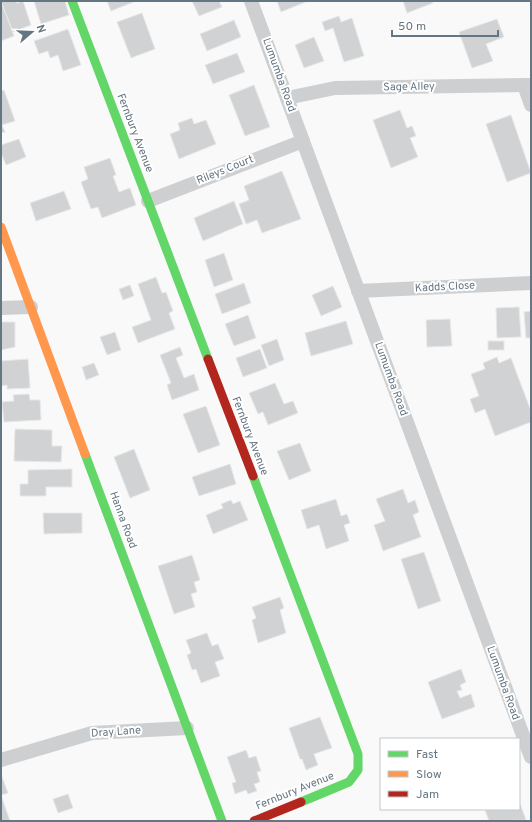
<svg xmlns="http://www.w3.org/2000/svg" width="532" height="822" viewBox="0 0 532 822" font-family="Overpass,sans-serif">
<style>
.building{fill:#d0d2d3;stroke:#e8e8e8}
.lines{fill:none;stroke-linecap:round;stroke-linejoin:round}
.street{stroke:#cecfd0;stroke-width:14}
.fast{stroke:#63d668;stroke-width:9}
.slow{stroke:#ff974d;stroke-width:9}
.jam{stroke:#b3261e;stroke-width:9}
.labels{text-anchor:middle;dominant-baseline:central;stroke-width:4;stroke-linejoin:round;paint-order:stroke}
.street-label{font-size:11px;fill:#657683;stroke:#fff}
</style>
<rect width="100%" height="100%" fill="#f9f9f9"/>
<g class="building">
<path d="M1 1 14 36 1 41Z"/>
<path d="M1 1H16L17 3 23 1 31 25 13 32Z"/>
<path d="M34 1H65L69 15 41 24Z"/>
<path d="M107 1H136L111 11Z"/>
<path d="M192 1H219L222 7 199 16Z"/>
<path d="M277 1H308L281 12Z"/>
<path d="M403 1H432L433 3 407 13Z"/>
<path d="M142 13 155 49 131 58 117 22Z"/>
<path d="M339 16 341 22 352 18 364 56 344 62 333 28 325 31 322 22Z"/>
<path d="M497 19 504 37 486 44 493 61 472 68 459 32Z"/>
<path d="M234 20 241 37 207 51 200 34Z"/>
<path d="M68 29 81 65 63 71 58 55 50 58 48 51 39 54 34 41Z"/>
<path d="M314 37 324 61 304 68 295 45Z"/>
<path d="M237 53 245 72 213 84 205 65Z"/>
<path d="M254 85 270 127 245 136 229 95Z"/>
<path d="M4 90 15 121 2 125 5 132 1 133V91Z"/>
<path d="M400 110 407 128 412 126 416 136 410 138 418 157 391 168 373 120Z"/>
<path d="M511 115 531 173 507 182 486 124Z"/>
<path d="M192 118 194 124 206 120 216 144 179 159 170 134 180 130 178 123Z"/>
<path d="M19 139 26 157 6 165 1 153V145Z"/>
<path d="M110 158 116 175 113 176 119 192 130 188 136 205 102 218 98 207 91 209 81 182 88 179 84 167Z"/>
<path d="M282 171 301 219 262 233 257 220 246 224 239 204 249 200 244 186Z"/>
<path d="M64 191 71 209 36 221 30 203Z"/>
<path d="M234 201 243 224 203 241 194 218Z"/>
<path d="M224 253 233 280 214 287 205 260Z"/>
<path d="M156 277 162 293 166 292 173 311 169 313 175 329 138 343 132 327 151 320 138 284Z"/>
<path d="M244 283 251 303 222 314 215 294Z"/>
<path d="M130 285 134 296 123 300 119 289Z"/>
<path d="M333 286 342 307 321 316 312 295Z"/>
<path d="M519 307 521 337 497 338 496 308Z"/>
<path d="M531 311V338H526L524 312Z"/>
<path d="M248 315 256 338 234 346 225 324Z"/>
<path d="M450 319 452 346 427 347 426 320Z"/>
<path d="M346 321 353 344 311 356 305 333Z"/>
<path d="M1 322H15V347L1 350Z"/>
<path d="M115 332 121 350 107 355 100 337Z"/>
<path d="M277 339 284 360 269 366 261 345Z"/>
<rect x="488" y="341" width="16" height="9"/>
<path d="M180 347 183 355 176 358 184 378 194 374 199 390 172 400 167 385 171 383 160 355Z"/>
<path d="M260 349 267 368 243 377 236 358Z"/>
<path d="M497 357 499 363 511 358 531 411V422L495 436 485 409 475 413 470 399 479 396 471 374 485 369 483 363Z"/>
<path d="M28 359 30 388 7 389V385L1 386V361Z"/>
<path d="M94 363 99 375 86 380 82 367Z"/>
<path d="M275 383 284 404 293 401 298 413 268 425 263 412 258 414 249 393Z"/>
<path d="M29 394 30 400H40L41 420 4 422 2 402 14 401 13 395Z"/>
<path d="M206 406 220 445 198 453 183 414Z"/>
<path d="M15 429 52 430V446H62L61 462 14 461Z"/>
<path d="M300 443 311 471 289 480 277 451Z"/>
<path d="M134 449 150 490 130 498 114 457Z"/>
<path d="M230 464 236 484 199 496 192 477Z"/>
<path d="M72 469V487H46V496H20V484H28V470Z"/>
<path d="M403 489 408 503 415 500 419 512 413 515 421 537 383 551 374 525 385 521 376 499Z"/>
<path d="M336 499 341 516 347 514 350 523 344 525 349 541 326 549 319 525 307 529 301 510Z"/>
<path d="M231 500 233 504 240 501 248 520 213 534 206 515 223 508 221 504Z"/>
<path d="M43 513H82V533L44 534Z"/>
<path d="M424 552 441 601 418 609 401 559Z"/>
<path d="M192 555 200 580 194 582 197 592 191 594 195 607 174 614 158 566Z"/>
<path d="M280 597 284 608 280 610 286 633 258 643 252 620 256 618 252 607Z"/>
<path d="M207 633 212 646 218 644 224 659 215 662 220 676 201 683 196 669 192 670 187 655 191 653 186 640Z"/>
<path d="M461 669 466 682 460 685 462 690 457 691 460 698 471 694 475 707 442 719 428 682Z"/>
<path d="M320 717 332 748 314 754 318 765 306 770 302 759H300L289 728Z"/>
<path d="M246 750 249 758 256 756 261 771 257 772 260 782 254 784 257 791 248 794 246 790 235 794 232 783 236 782 227 757Z"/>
<path d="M1 774 8 793 1 795 10 821H1Z"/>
<path d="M68 794 73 808 58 813 53 799Z"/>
<path d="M519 801 526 820 489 821 485 810 519 809Z"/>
</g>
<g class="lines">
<g class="street">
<path d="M251 1 531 757"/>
<path d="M524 85 531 105"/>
<path d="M287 98 335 88 531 85"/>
<path d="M148 201 303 141"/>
<path d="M358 291 531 283"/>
<path d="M1 308 31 307"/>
<path d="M1 760 92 733 187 728"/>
</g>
<g class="fast">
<path d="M72 1 208 359"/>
<path d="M85 454 222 821"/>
<path d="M253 476 358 754V770L349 782 301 802"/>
</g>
<path class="slow" d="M1 227 85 454"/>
<g class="jam">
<path d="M208 359 253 476"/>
<path d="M254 821 301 802"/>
</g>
</g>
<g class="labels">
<g class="street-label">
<text transform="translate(279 75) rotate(70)">Lumumba Road</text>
<text transform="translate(409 87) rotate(-1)">Sage Alley</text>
<text transform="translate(135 133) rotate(69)">Fernbury Avenue</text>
<text transform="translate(225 170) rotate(-22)">Rileys Court</text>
<text transform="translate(445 287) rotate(-3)">Kadds Close</text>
<text transform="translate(391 379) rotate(70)">Lumumba Road</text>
<text transform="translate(250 436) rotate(69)">Fernbury Avenue</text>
<text transform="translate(123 520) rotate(70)">Hanna Road</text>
<text transform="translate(503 683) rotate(70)">Lumumba Road</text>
<text transform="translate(116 732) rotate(-4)">Dray Lane</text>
<text transform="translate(295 791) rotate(-22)">Fernbury Avenue</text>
</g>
</g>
<rect width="532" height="822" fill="none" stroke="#657683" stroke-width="4"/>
<rect x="380" y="738" width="140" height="72" fill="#ffffff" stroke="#c1c8cd"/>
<rect x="388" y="751" width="20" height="6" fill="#63d668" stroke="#c1c8cd"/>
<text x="416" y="758" font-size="12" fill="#657683">Fast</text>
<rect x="388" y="771" width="20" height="6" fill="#ff974d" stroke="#c1c8cd"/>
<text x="416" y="778" font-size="12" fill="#657683">Slow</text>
<rect x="388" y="791" width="20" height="6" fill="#b3261e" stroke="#c1c8cd"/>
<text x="416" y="798" font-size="12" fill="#657683">Jam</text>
<g transform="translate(32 32) rotate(71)" stroke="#ffffff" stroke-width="3" paint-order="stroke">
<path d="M0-3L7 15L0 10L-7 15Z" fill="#657683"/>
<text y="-6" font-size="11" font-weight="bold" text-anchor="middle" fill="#657683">N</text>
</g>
<path d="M392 30v6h106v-6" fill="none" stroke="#657683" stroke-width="2"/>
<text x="398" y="30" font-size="12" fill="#657683" stroke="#ffffff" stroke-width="3" paint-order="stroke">50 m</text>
</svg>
